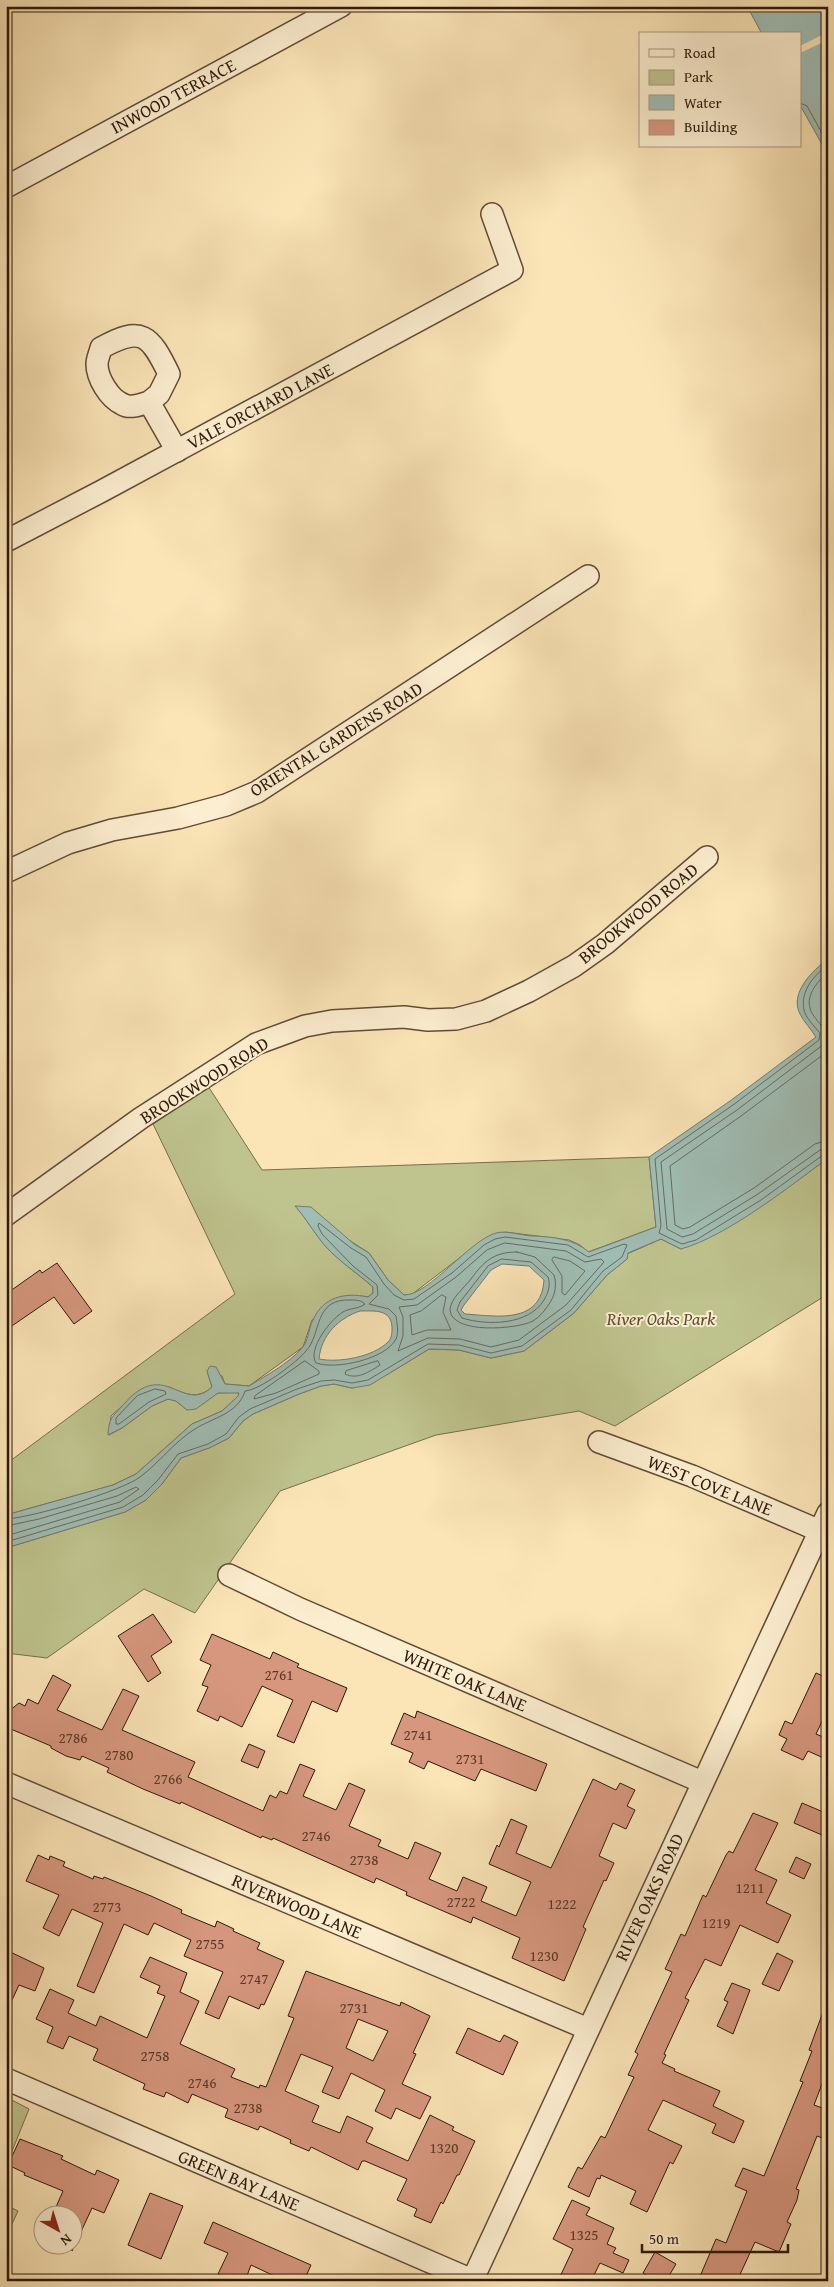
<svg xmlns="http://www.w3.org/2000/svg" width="834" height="2287" viewBox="0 0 834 2287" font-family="'Gentium Book Plus',serif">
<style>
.green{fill:#bfc48e;stroke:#766e4c}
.water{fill:#a0beb5;stroke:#727c71;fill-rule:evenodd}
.pier{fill:#fbe5b7}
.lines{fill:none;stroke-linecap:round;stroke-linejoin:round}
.shore{stroke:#676b60;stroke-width:1}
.building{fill:#d7977f;stroke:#2e180a;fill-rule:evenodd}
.minor-casing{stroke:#614b35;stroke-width:24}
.minor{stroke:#fceed0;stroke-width:21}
.labels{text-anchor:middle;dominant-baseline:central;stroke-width:4;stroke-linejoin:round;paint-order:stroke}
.number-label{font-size:15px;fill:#583827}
.street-label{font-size:18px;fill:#2e180a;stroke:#fceed0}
.park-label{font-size:18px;font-style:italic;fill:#5a4c32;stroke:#fceed0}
</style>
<rect width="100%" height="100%" fill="#fbe5b7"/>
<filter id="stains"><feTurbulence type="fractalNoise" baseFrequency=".004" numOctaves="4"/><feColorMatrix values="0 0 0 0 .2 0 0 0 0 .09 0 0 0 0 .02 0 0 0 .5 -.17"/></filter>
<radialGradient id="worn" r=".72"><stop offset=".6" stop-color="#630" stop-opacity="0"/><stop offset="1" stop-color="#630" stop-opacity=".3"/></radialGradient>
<g class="green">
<path d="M208 1086 262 1170 649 1157 656 1227 588 1252 580 1245 569 1240 505 1232 466 1253 411 1295H404L388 1280 369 1253 296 1206C304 1216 311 1227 319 1238 334 1258 355 1271 373 1287V1293L368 1297 361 1296 312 1320 303 1347 249 1386 225 1384 222 1376 207 1371 212 1387C198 1400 185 1394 169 1387L121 1407 111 1416 109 1435 122 1428 152 1406 168 1399 176 1401 187 1410 218 1393 239 1392V1396L222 1411 192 1424 136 1474 113 1485 6 1515V1464L235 1294 153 1124Z"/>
<path d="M828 1158V1294L615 1426 579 1411 436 1435 280 1491 195 1613 144 1589 47 1658 6 1653V1548L125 1512 146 1500 162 1484 181 1458 209 1448 229 1438 243 1421 253 1414 299 1394 321 1386 334 1384 352 1388 388 1374 429 1349 459 1350 491 1358 524 1351 574 1313 607 1275 627 1259V1254L661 1239 681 1249 802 1177Z"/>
<path d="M6 2097 29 2109 6 2166Z"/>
<path d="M6 2205 18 2211 6 2237Z"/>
</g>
<g class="water">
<path d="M747 6H828V155L800 105V34H762Z"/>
<path d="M828 959V1158C789 1187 727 1236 681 1249L661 1239 628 1253 627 1259 607 1275 574 1313 524 1351 491 1358 459 1350 429 1349 370 1385 352 1388 334 1384 321 1386 299 1394 253 1414 243 1421 229 1438 209 1448 181 1458 162 1484 146 1500 125 1512 6 1548V1515L113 1485 136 1474 192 1424 222 1411 238 1396 239 1393H218L196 1409 187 1410 176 1401 168 1399 152 1406 122 1428 108 1435C109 1418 112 1417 123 1405 165 1356 182 1415 212 1387L207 1371 210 1366 216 1367 225 1384 249 1386C267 1375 288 1364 302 1348 309 1341 308 1329 313 1320 323 1297 345 1292 368 1297L373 1293V1287C354 1270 333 1258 318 1237 310 1226 304 1216 295 1206L311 1207 354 1244 369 1253 388 1280 404 1295C428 1296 470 1240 496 1233 508 1230 521 1236 534 1236 554 1237 573 1239 589 1252L656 1227 649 1157 730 1101 816 1037C811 1029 804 1022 800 1014 789 993 813 970 828 959ZM502 1264 529 1266 544 1280C541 1325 496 1316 465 1314L461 1310 464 1305 491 1270ZM360 1311C375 1311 391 1309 392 1327 392 1333 392 1338 388 1342 373 1357 339 1363 319 1359 321 1335 339 1318 360 1311Z"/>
</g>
<path class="pier" d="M828 32V40L800 53V46Z"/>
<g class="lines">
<g class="shore">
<path d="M800 103 807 106 828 144"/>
<path d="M828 965C814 975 800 991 804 1010 805 1017 815 1027 820 1033L819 1040 733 1105 655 1159 661 1226 659 1233 682 1244 696 1240 761 1200 823 1155 828 1154"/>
<path d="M828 973C818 980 806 995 810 1008 812 1017 822 1024 826 1033L824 1044 737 1110 661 1162 667 1229 682 1237 693 1234 758 1194 820 1150 828 1148"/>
<path d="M828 1051 741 1116 670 1166 675 1225 683 1229 690 1227 754 1188 815 1144 828 1140"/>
<path d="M505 1243 566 1251 585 1262 601 1259 604 1262 566 1305 519 1340 491 1347 460 1339 428 1338 398 1351 403 1336V1317L399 1307 417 1305 456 1277 487 1250Z"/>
<path d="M517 1252 535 1257 554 1275C557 1284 555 1294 551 1301 546 1309 541 1316 533 1321 518 1329 452 1335 450 1310 450 1299 464 1288 471 1279 484 1261 494 1252 517 1252Z"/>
<path d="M554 1257 570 1261 585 1271 565 1295 562 1293V1276L552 1260Z"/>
<path d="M502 1259 531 1262 548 1277C551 1285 548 1293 544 1300 529 1325 488 1326 462 1318L457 1310 460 1302 488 1266Z"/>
<path d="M442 1295 446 1297 443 1312 451 1330H427L412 1335 410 1315 421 1311Z"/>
<path d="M305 1361 319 1371V1374L276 1393 254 1399 255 1396Z"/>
<path d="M378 1361 380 1365C369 1372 357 1380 345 1374L346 1371Z"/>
<path d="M155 1389 165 1391 166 1394 149 1402 119 1424H116V1418L137 1396Z"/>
<path d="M6 1519C31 1518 122 1491 140 1477 159 1463 175 1441 195 1429 212 1418 238 1414 245 1391 260 1390 296 1363 306 1351 322 1334 313 1298 351 1300 356 1300 361 1300 365 1304 359 1309 349 1308 343 1312 331 1319 307 1349 316 1363 336 1370 386 1359 396 1339 399 1333 397 1323 396 1316L389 1309 369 1304 378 1295 377 1285 353 1266 322 1234 318 1226 319 1223 351 1248 366 1257 384 1284 394 1295 404 1300 414 1299 452 1273 484 1245 495 1239 505 1237 568 1245 588 1257 624 1244 627 1245 622 1257 603 1271 571 1310 522 1346 491 1353 459 1345 428 1344 368 1380 352 1383 334 1380 321 1381 297 1389 250 1409 239 1417 226 1434 208 1444 178 1454 158 1480 143 1495 123 1507 6 1542"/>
<path d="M6 1526 39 1519 117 1496 136 1487 139 1489 120 1502 6 1536"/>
</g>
</g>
<g class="building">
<path d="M57 1263 92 1311 74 1324 54 1297 6 1330V1294L40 1270 42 1273Z"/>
<path d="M153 1614 172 1642 151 1656 161 1673 148 1682 118 1636Z"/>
<path d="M212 1634 270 1659 273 1652 299 1664 297 1667 347 1688 337 1712 312 1701 294 1743 277 1736 293 1700 262 1686 242 1727 220 1716 218 1721 197 1711 208 1687 202 1685 211 1665 200 1660Z"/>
<path d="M816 1673 828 1678V1709L816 1734 828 1739V1760L808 1751 803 1760 781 1750 787 1739 779 1735 785 1721 792 1724Z"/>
<path d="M53 1675 71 1685 57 1710 102 1730 123 1689 139 1696 122 1730 195 1762 188 1777 263 1811 270 1795 276 1798 280 1791 287 1794 300 1764 315 1770 303 1796 336 1810 349 1783 365 1790 349 1826 381 1840 378 1846 408 1859 415 1842 441 1853 429 1879 457 1891 463 1877 487 1887 481 1901 516 1916 531 1882 489 1864 497 1845 499 1847 511 1819 527 1826 516 1853 551 1868 593 1779 616 1790 620 1783 635 1790 627 1806 635 1810 626 1829 613 1823 599 1856 614 1863 606 1881 604 1880 583 1927 586 1929 564 1981 512 1958 520 1938 473 1917 471 1923 406 1895 407 1892 376 1878 374 1883 273 1838 272 1840 262 1836 261 1838 181 1802 180 1804 143 1789 107 1772 109 1768 82 1756 80 1760 66 1756 51 1748V1746L6 1727 9 1711 19 1703 25 1706 28 1699 38 1704Z"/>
<path d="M417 1711 547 1764 536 1791 481 1769 475 1781 428 1761 424 1769 409 1762 413 1753 391 1744 404 1713 415 1718Z"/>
<path d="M249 1744 265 1751 258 1768 241 1761Z"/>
<path d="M802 1803 828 1814V1822L822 1835 794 1823Z"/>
<path d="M753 1813 778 1823 755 1870 777 1880 766 1903 791 1915 778 1943 740 1925 721 1966 705 1959 685 1998 689 2000 664 2054 666 2055 662 2063 675 2069 674 2071 720 2091 713 2106 744 2121 734 2143 712 2133 716 2124 663 2100 648 2130 682 2146 673 2164 670 2162 647 2212 630 2204 636 2191 601 2175 600 2179 597 2178 589 2197 568 2187 578 2167 582 2169 601 2136 605 2138 634 2077 628 2075 638 2054 635 2052 672 1972 665 1969 681 1934 685 1936 703 1895 706 1897 726 1855 729 1851 733 1853Z"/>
<path d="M38 1855 49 1860 50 1856 65 1862 63 1866 93 1879 94 1876 103 1879 104 1877 151 1896 182 1910 181 1913 215 1927 217 1921 234 1929 233 1931 260 1943 257 1949 284 1961 264 2005 261 2004 259 2009 229 1996 219 2019 205 2013 223 1972 184 1956 191 1940 154 1923 148 1935 124 1924 94 1993 77 1986 103 1923 72 1909 59 1936 43 1928 59 1895 26 1881Z"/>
<path d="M796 1857 811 1864 804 1879 789 1872Z"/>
<path d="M6 1950 44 1968 35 1991 19 1985 6 2013Z"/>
<path d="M777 1953 793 1961 779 1991 762 1984Z"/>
<path d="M150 1957 187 1973 180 1992 199 2001 180 2044 235 2069 231 2077 259 2088 260 2085 266 2087 294 2018 288 2016 306 1971 400 2006 401 2002 430 2016 413 2053 416 2054 402 2084 431 2097 420 2119 396 2108 391 2119 375 2111 385 2090 351 2073 339 2099 322 2092 333 2067 301 2054 285 2091 319 2106 312 2122 340 2133 347 2116 373 2128 366 2142 408 2161 430 2115 454 2127 452 2130 475 2141 459 2175H457L443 2204 441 2202 431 2223 414 2216 417 2209 397 2200 407 2179 365 2161H362L358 2170 311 2147 309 2151 290 2143 291 2140 260 2126 258 2130 225 2117 228 2109 192 2094 188 2103 166 2092 164 2097 143 2089 145 2084 93 2060 98 2049 69 2036 63 2049 47 2042 53 2027 36 2019 50 1989 74 2000 68 2013 96 2026 100 2016 147 2038 165 1996 157 1993 160 1986 140 1977ZM358 2019 388 2031 373 2061 346 2048Z"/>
<path d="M732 1983 750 1990 733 2034 717 2026 728 2002 724 2000Z"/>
<path d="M826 2004 828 2068 814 2105 828 2110V2124L822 2138 817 2136 796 2189 799 2190 797 2200 787 2222 791 2224 779 2252 755 2242 737 2281H698L716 2239 726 2243 747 2191 735 2186 743 2168 764 2176 803 2082 800 2081 812 2051 809 2050Z"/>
<path d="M468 2028 500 2042 504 2035 518 2042 503 2075 456 2053Z"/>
<path d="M20 2139 63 2156 61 2159 95 2175 97 2170 119 2180 104 2213 92 2208 72 2251V2214H53L63 2191 24 2175 25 2173 8 2165Z"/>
<path d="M150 2193 183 2206 161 2259 128 2245Z"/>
<path d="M572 2200 590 2208 586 2215 614 2228 607 2244 616 2248 613 2253 629 2260 623 2273 600 2263 591 2281H558L573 2249 553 2239Z"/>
<path d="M213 2222 311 2265 304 2281H285L251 2265 245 2281H233L218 2274 228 2253 204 2243Z"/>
<path d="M655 2252 676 2264 666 2281H656L643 2273Z"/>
</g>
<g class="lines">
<g class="minor-casing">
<g id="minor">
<path d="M6 187 341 6"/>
<path d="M149 402C140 405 130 409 122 404 109 398 97 378 97 364 97 359 100 353 101 348 142 325 150 335 169 374L159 394 149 402 177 451"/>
<path d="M6 541 102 491 512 270 492 214"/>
<path d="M6 872 68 843 112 830 178 818 226 805 257 792 588 576"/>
<path d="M6 1215 141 1118 256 1044 305 1026 332 1021 404 1017 428 1020 456 1019 486 1011 529 991 574 966 605 944 707 857"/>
<path d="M599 1442 692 1476 820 1531"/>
<path d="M229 1575 300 1609 702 1782"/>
<path d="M6 1783 588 2029"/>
<path d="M6 2079 472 2280"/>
<path d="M472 2281 828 1513"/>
</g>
</g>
<use href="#minor" class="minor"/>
</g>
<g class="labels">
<g class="number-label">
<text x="279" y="1674">2761</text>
<text x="418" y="1734">2741</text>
<text x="73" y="1737">2786</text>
<text x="119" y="1754">2780</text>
<text x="470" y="1758">2731</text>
<text x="168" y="1778">2766</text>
<text x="316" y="1835">2746</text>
<text x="364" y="1859">2738</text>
<text x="750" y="1887">1211</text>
<text x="461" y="1901">2722</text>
<text x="562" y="1903">1222</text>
<text x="107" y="1906">2773</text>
<text x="716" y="1922">1219</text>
<text x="210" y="1943">2755</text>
<text x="544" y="1955">1230</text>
<text x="254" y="1978">2747</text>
<text x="354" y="2007">2731</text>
<text x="155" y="2055">2758</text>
<text x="202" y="2082">2746</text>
<text x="248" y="2107">2738</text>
<text x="444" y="2147">1320</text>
<text x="584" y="2234">1325</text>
</g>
<g class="street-label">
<text transform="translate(173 96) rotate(-28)">INWOOD TERRACE</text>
<text transform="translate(260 406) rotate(-28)">VALE ORCHARD LANE</text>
<text transform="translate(336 739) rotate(-32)">ORIENTAL GARDENS ROAD</text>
<text transform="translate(638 913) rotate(-39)">BROOKWOOD ROAD</text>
<text transform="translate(204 1080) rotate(-32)">BROOKWOOD ROAD</text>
<text transform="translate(710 1485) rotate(22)">WEST COVE LANE</text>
<text transform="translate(465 1680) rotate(23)">WHITE OAK LANE</text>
<text transform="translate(649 1897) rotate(-65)">RIVER OAKS ROAD</text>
<text transform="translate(297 1906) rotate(23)">RIVERWOOD LANE</text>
<text transform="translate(239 2180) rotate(23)">GREEN BAY LANE</text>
</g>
<g class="park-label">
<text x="661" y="1318">River Oaks Park</text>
</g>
</g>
<rect width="834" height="2287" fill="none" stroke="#fbe5b7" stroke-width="25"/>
<rect x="8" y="8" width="819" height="2272" fill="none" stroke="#2e180a" stroke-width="2.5"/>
<rect x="12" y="12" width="809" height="2262" fill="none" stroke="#2e180a"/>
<rect x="639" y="32" width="162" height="115" fill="#fceed0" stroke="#aa9881"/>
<rect x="649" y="49" width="25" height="8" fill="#fceed0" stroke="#aa9881"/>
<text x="684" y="58" font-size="15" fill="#2e180a">Road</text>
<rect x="649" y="70" width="25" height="15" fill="#bfc48e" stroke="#aa9881"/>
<text x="684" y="82" font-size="15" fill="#2e180a">Park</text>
<rect x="649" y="95" width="25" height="15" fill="#a0beb5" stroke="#aa9881"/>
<text x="684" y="108" font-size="15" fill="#2e180a">Water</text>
<rect x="649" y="120" width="25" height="15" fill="#d7977f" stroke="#aa9881"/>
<text x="684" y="132" font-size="15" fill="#2e180a">Building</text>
<g transform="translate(58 2230) rotate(141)"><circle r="24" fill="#fceed0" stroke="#aa9881"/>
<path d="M0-4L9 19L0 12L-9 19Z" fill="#8f2418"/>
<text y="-8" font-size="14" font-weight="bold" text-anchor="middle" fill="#2e180a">N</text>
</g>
<path d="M642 2244v8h146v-8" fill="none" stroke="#2e180a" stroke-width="2.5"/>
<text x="649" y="2244" font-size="15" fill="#2e180a" stroke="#fceed0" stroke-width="4" paint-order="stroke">50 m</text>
<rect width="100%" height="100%" filter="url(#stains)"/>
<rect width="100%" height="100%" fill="url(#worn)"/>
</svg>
